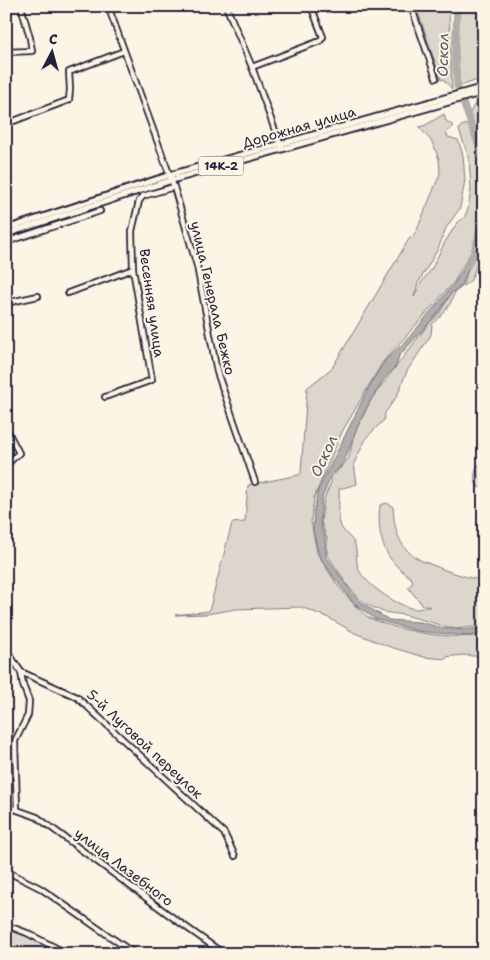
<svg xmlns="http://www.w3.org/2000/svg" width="490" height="960" viewBox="0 0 490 960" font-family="'Shantell Sans',sans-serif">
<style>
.green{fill:#dcd6cc;stroke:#7f7c84}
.water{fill:#b2adab;stroke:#78757e}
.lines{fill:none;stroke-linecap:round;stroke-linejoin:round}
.river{stroke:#b2adab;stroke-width:7}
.minor-casing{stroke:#22223b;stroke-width:8}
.major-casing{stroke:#22223b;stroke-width:9}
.minor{stroke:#fcf5e5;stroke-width:4.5}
.major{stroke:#fcf5e5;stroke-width:5}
.labels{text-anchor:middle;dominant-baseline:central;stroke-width:4;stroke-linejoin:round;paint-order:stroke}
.shield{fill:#fcf5e5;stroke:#63616e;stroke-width:1}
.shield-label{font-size:12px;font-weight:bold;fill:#22223b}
.street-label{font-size:14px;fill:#22223b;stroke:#fcf5e5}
.water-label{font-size:15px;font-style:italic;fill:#545362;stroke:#fcf5e5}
</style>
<rect width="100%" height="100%" fill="#fcf5e5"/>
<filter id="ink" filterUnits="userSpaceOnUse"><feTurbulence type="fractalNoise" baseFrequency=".02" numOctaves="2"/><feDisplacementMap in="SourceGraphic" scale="10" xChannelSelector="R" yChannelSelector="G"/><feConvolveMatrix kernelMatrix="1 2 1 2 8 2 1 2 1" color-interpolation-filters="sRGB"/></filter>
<g filter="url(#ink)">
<g class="green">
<path d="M416 6H449L452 89 443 79 441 80Z"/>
<path d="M460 6H484V78L460 86 457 47Z"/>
<path d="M484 96V156L468 116 478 98Z"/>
<path d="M444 114 446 121 454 126 446 133 448 137 458 140 463 155 465 180 460 208 446 228 438 249 418 283 414 297 421 283 432 268 445 242 457 223 464 218 468 209 471 190 469 158 459 130 461 126 468 124 484 169V211L472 250 454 282 382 363 342 432 314 498 311 521 317 553 338 586 352 602 359 607 354 605C361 609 364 616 372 619 403 632 451 640 484 635V657L463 655 446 657V659L424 657 390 647 355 633 327 617 301 607 236 609 207 614 175 615 209 611 232 523 245 522 248 485 299 475 301 473 307 388 332 368 409 239 416 232 440 174 439 159 432 142 419 127 426 125Z"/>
<path d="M484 222V246L471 280 455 292 450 304 442 315 432 324 431 335 407 371 397 396 385 413 384 420 367 437 354 463 357 484 339 489C340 501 336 521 343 530 348 536 352 538 355 545 357 552 356 561 358 568 364 584 400 608 416 609 422 609 425 606 431 607L422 605C418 598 412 594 408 587L413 583 412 579C408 575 404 573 400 569 381 553 377 528 380 505L387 503 393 507C394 527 398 547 417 558 422 562 429 563 435 566 451 573 467 577 484 581V626L455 629 405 615 383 612 364 603 348 586 327 554V539L321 522 324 499 334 475 349 458 354 434 372 398 430 322 439 314 452 292 461 287 474 255Z"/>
<path d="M484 463V485L479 488C473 480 474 476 477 466Z"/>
<path d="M6 927 11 929 64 954H6Z"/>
</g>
<path class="water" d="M471 257C468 269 465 289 452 292L438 313 399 356 396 366 384 379 369 403 356 430 344 463 331 476 322 498 320 522 325 538 326 556 352 593 363 604 389 620 420 622 443 628 463 630 484 628V633L468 636 417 631 375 619 352 601 333 576 319 555 313 531 314 511 318 490 371 383 386 359 405 342 454 284Z"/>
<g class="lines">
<g class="river">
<path d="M457 6 455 53 457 86 484 160"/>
<path d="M467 266 473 255 484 217"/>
</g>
<g class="minor-casing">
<g id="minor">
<path d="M108 6 174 187 197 266 217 372 255 482"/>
<path d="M226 6 252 67 281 147"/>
<path d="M411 6 436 78"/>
<path d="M6 52 32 51 30 38 21 6"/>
<path d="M252 67 320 41 323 37 311 6"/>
<path d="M6 124 69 100 70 89 69 72 124 51"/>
<path d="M6 242 100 211"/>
<path d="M68 293 133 269"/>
<path d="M6 303 38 296"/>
<path d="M105 397 152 380 133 269 132 231 139 201 143 196 174 187"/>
<path d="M6 428 19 453 6 465"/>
<path d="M6 649 21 672 23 685 29 701 28 715 15 741 17 809"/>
<path d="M21 672 77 697 224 833 235 856"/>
<path d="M6 806 37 817 172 917 224 954"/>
<path d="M6 871 40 888 135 954"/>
<path d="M6 925 27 933 68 954"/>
</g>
</g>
<g class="major-casing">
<g id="major">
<path d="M6 229 170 175 484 87"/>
<path d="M6 234 172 180 484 92"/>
</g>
</g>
<use href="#minor" class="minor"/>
<use href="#major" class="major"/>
</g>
</g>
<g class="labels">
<rect class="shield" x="198.5" y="156.5" width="45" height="19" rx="4"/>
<g class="shield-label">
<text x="221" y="166">14К-2</text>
</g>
<g class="street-label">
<text transform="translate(299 127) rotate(-16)">Дорожная улица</text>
<text transform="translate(213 298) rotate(77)">улица Генерала Бежко</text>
<text transform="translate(152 303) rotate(82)">Весенняя улица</text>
<text transform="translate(145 744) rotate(43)">5-й Луговой переулок</text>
<text transform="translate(124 867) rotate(37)">улица Лазебного</text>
</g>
<g class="water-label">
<text transform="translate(443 55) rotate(-89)">Оскол</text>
<text transform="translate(324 456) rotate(-65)">Оскол</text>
</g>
</g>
<rect width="490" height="960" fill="none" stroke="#fcf5e5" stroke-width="25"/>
<rect x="12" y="12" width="465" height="935" fill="none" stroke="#22223b" stroke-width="2" filter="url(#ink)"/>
<g transform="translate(52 52) rotate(6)" stroke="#fcf5e5" stroke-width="4" paint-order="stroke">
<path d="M0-4L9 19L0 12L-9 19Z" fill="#22223b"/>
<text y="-8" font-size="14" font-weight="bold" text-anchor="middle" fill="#22223b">С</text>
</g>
</svg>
